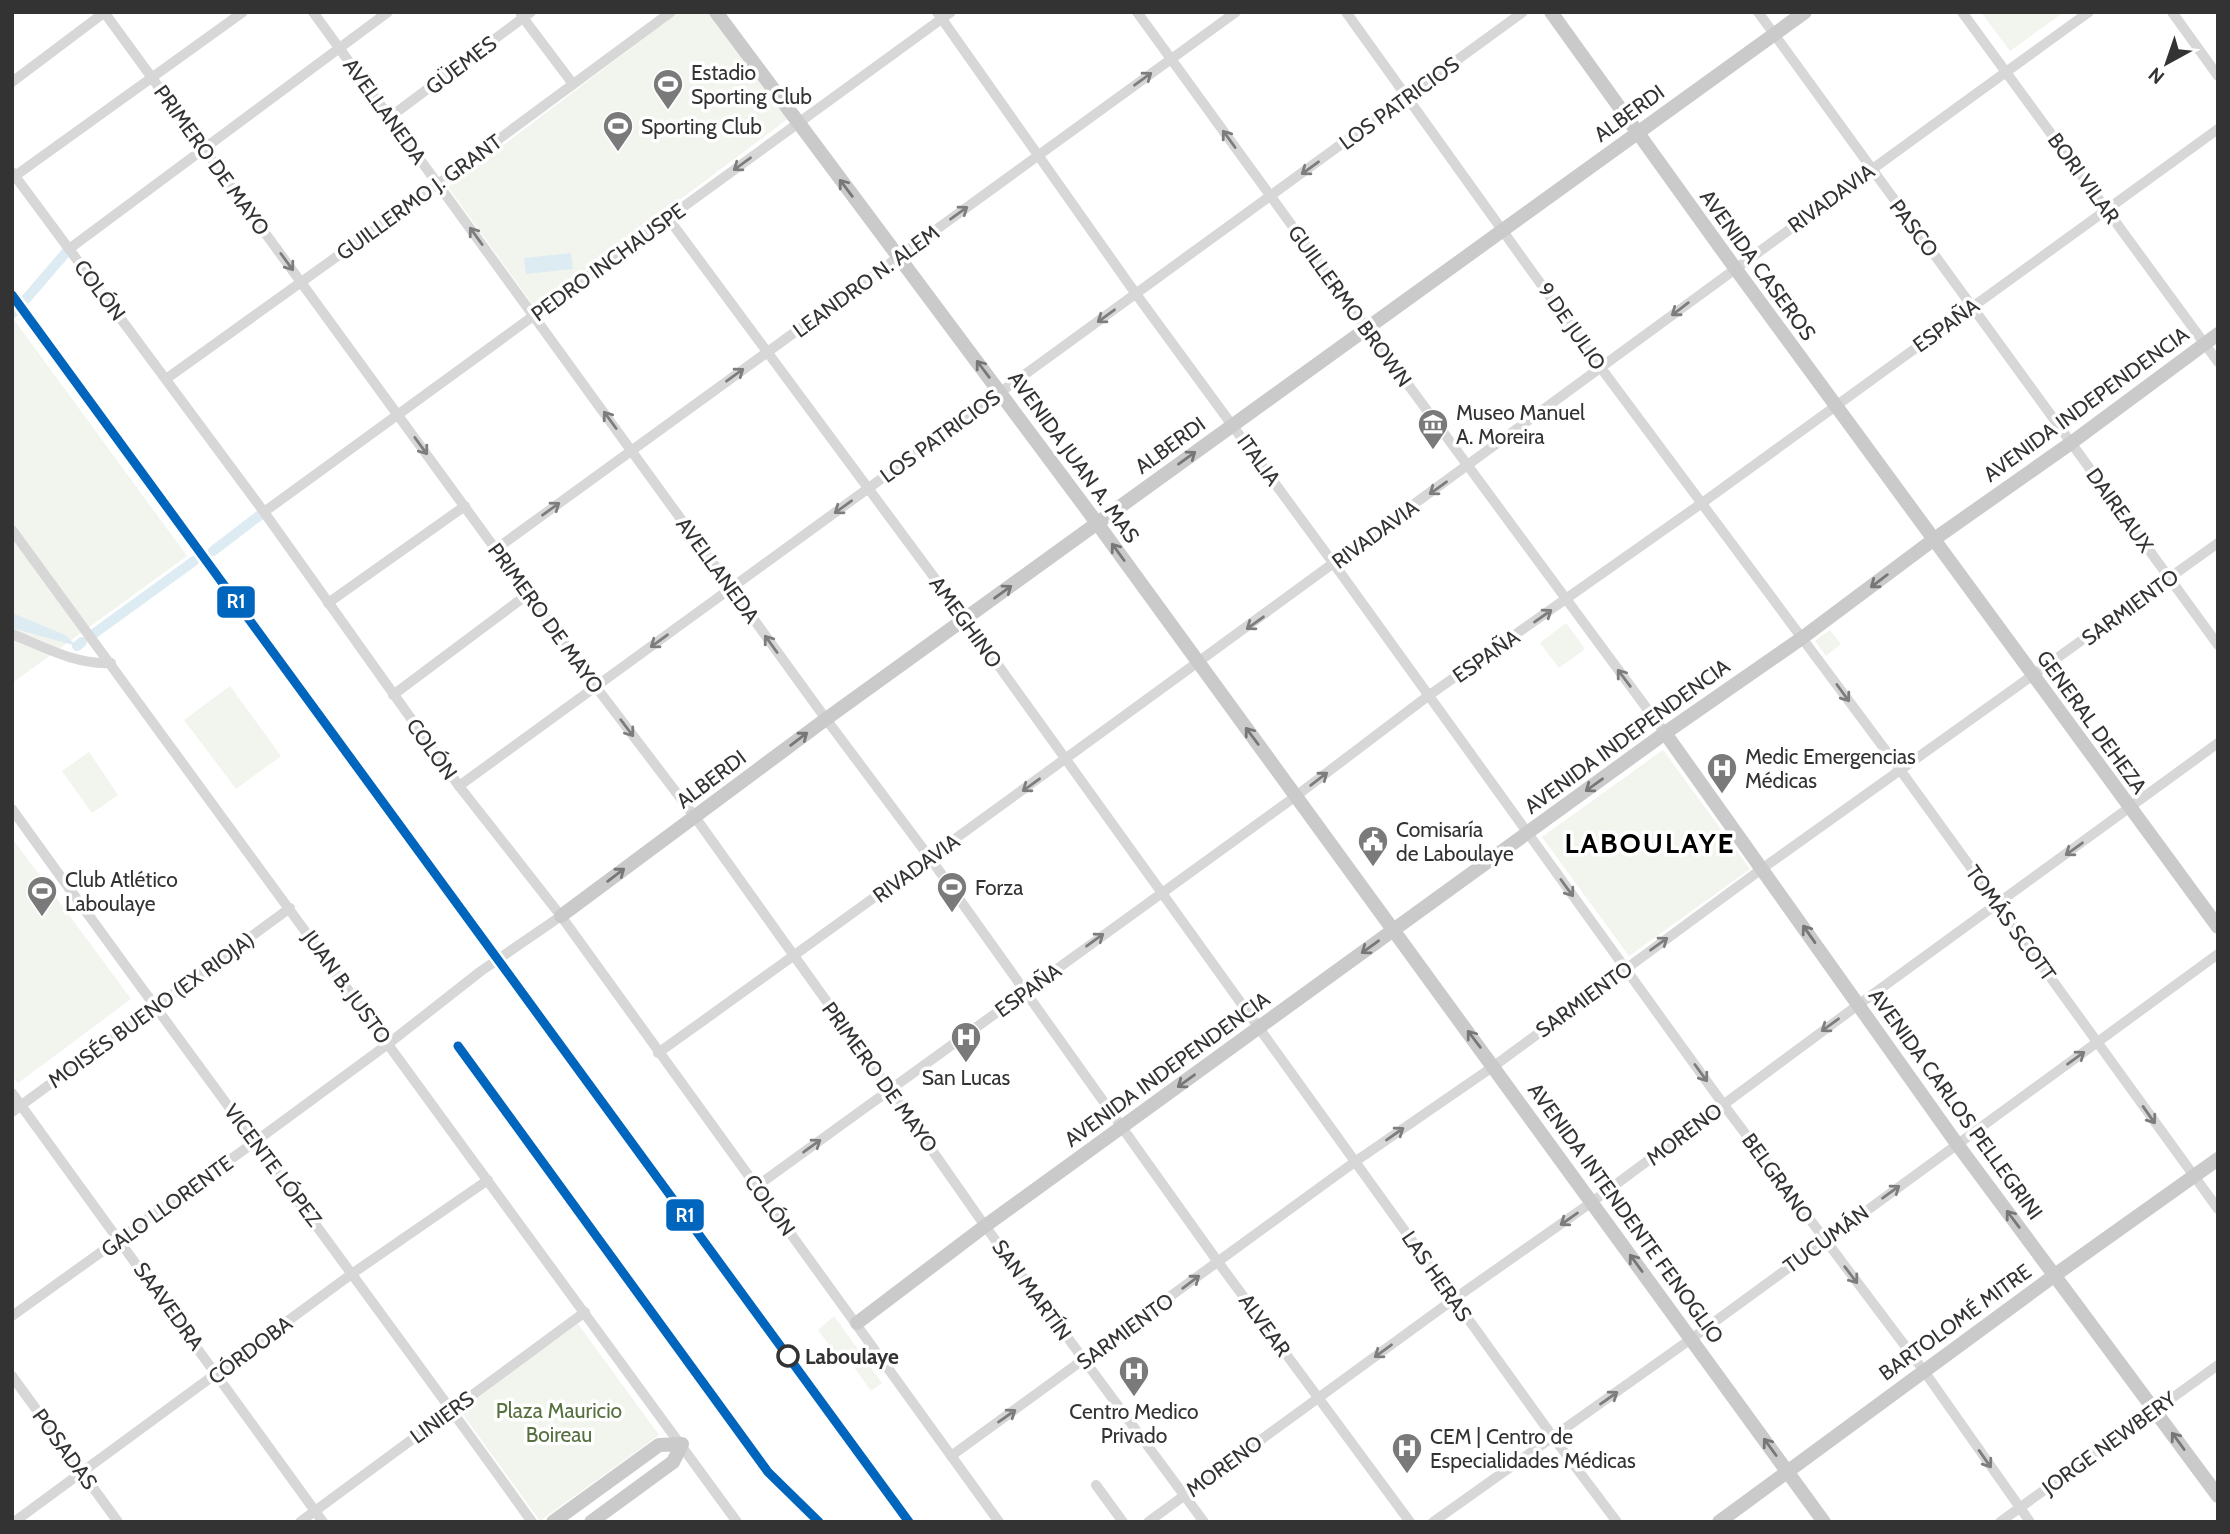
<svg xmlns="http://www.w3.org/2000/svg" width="2230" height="1534" viewBox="0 0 2230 1534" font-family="Cabin,sans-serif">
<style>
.green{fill:#f1f5ed}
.water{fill:#ddebf3}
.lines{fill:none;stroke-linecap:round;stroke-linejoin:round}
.canal{stroke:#ddebf3;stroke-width:10}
.minor{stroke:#d7d7d7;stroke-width:10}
.major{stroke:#cacaca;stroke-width:14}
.rail-1-casing{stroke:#fff;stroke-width:14}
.rail-1{stroke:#0065bd;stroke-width:9}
.oneway{stroke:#7d7d7d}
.oneway2{stroke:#777}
.stop-dot{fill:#fff;stroke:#333;stroke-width:3.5}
.labels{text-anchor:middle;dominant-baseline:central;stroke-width:7;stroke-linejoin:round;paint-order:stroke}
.street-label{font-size:21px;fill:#333;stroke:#fff}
.poi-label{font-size:21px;fill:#333;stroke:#fff;text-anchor:start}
.stop-label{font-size:21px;font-weight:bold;fill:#333;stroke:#fff;text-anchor:start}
.park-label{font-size:21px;fill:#56703f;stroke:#fff}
.district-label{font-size:28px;font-weight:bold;letter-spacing:2px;fill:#000;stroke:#fff}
.line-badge{stroke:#fff;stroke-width:2.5}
.badge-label{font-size:19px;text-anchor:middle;font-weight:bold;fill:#fff}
</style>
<rect width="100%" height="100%" fill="#fff"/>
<g class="green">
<path d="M679 12H711L789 118 535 308 448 187Z"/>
<path d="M1981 12H2064L2010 51Z"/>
<path d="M12 317 187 556 12 683Z"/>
<path d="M1566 623 1585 649 1559 668 1540 643Z"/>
<path d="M1830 630 1841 644 1826 656 1815 641Z"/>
<path d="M230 686 281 756 236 789 184 720Z"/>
<path d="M1663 750 1750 869 1629 956 1542 837Z"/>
<path d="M89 752 118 795 92 813 62 771Z"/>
<path d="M12 838 131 999 18 1083 12 1076Z"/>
<path d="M834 1316 882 1383 871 1391 842 1350 836 1354 818 1330Z"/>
<path d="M578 1324 659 1435 540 1521 459 1409Z"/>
</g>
<g class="water">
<path d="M571 253 573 269 526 274 524 258Z"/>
<path d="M12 613 65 635 77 646 12 628Z"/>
</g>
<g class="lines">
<g class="canal">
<path d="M26 299 69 249"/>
<path d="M12 314 14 312"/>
<path d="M213 551 264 512"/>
<path d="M92 635 194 561"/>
<path d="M77 646 82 642"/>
</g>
<g class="minor">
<path d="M104 12 596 687 695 817 890 1090 985 1226 1204 1522"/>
<path d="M313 12 826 719 930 858 1218 1262 1410 1522"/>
<path d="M937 12 1136 294 1334 564 1723 1104 1924 1371 2030 1522"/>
<path d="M1137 12 1367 329 1665 733"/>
<path d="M1346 12 1601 368 1901 771 2218 1209"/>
<path d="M1758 12 2218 645"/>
<path d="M1962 12 2218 362"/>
<path d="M2172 12 2218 76"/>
<path d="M521 15 573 84"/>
<path d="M12 82 105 12"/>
<path d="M390 117 531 12"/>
<path d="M12 172 264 512 459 786 561 916 999 1522"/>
<path d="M15 176 243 12"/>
<path d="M668 218 965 619 1553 1437 1617 1522"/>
<path d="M69 249 388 12"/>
<path d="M166 379 438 184 671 12"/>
<path d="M264 512 951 12"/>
<path d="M12 530 737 1522"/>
<path d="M496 549 1236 12"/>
<path d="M328 603 465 506"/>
<path d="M12 634C44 647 76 665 111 663"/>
<path d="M393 695 528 594"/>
<path d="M459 786 1523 12"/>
<path d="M12 809C183 1048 361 1283 532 1522"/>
<path d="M658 1053C1138 710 1611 357 2089 12"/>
<path d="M12 1093 323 1522"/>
<path d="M12 1112 290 908"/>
<path d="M757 1186 1296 796 1428 696 1702 503 2218 129"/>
<path d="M12 1316 256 1141 388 1044 481 971 561 916"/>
<path d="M12 1376 118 1522"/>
<path d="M951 1456 1356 1161 1494 1066 1763 868 2218 543"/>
<path d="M1096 1485 1123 1522"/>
<path d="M14 1522 353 1273 488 1180"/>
<path d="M300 1522 585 1312"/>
<path d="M1148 1522 1454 1299 1592 1202 1858 1005 2218 743"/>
<path d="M1433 1522 1691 1339 2218 954"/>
<path d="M2000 1522 2218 1365"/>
</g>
<g class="major">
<path d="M716 12 1097 523 1824 1522"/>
<path d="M1551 12 1735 268 2218 927"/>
<path d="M1665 733 1957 1144 2218 1496"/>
<path d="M561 916 826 719 1805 12"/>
<path d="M857 1323 985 1226 1665 733 1802 638 1933 540 2071 443 2218 334"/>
<path d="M553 1522 659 1445 682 1444 673 1462 591 1522"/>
<path d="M1719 1522 2055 1275 2218 1159"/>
</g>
<g class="rail-1-casing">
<g id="rail-1">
<path d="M12 295 909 1522"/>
<path d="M458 1046 768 1472 819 1522"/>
</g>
</g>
<use href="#rail-1" class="rail-1"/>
</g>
<defs><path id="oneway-shaft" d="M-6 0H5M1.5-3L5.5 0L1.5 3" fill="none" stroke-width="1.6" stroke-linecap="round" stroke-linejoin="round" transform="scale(1.75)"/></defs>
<g class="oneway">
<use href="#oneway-shaft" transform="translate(1143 79) rotate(-36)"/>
<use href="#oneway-shaft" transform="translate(1229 139) rotate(-126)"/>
<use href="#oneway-shaft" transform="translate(742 164) rotate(144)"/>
<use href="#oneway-shaft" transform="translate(1310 168) rotate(144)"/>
<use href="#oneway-shaft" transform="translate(959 213) rotate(-36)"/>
<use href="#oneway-shaft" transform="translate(476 236) rotate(-126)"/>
<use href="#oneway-shaft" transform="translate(287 262) rotate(54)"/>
<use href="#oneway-shaft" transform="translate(1680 309) rotate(143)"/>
<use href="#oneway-shaft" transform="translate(1106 316) rotate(144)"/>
<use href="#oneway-shaft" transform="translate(735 375) rotate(-36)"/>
<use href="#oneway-shaft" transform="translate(610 420) rotate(-126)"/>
<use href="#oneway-shaft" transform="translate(421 446) rotate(54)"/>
<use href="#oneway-shaft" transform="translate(1438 488) rotate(144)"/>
<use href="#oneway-shaft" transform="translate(843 507) rotate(144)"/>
<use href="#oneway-shaft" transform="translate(551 509) rotate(-36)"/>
<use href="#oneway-shaft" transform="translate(1543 616) rotate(-35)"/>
<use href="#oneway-shaft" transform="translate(1255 623) rotate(144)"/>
<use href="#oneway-shaft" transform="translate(659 641) rotate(144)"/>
<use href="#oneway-shaft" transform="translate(771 644) rotate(-126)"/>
<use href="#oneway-shaft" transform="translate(1624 678) rotate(-127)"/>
<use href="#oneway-shaft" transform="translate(1843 693) rotate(54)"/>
<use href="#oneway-shaft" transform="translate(627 728) rotate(53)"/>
<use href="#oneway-shaft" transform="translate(1319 779) rotate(-37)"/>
<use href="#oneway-shaft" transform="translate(1031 785) rotate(144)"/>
<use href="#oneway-shaft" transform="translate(2074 849) rotate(144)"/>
<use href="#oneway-shaft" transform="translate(1567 888) rotate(54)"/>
<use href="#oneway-shaft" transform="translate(1095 940) rotate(-36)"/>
<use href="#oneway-shaft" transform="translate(1659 944) rotate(-36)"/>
<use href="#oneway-shaft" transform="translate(1830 1025) rotate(144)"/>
<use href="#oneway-shaft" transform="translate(2076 1058) rotate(-36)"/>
<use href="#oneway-shaft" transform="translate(1701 1073) rotate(54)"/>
<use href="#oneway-shaft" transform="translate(2149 1115) rotate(55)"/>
<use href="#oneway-shaft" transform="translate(1395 1134) rotate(-35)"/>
<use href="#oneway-shaft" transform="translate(812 1146) rotate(-36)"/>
<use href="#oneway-shaft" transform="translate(1891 1192) rotate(-36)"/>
<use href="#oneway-shaft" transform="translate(1569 1219) rotate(145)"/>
<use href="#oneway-shaft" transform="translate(1851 1275) rotate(53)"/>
<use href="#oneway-shaft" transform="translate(1191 1282) rotate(-37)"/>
<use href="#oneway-shaft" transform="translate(1383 1351) rotate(144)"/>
<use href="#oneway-shaft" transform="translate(1609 1398) rotate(-35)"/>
<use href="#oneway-shaft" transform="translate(1007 1416) rotate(-35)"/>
<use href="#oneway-shaft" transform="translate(1985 1459) rotate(55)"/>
</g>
<g class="oneway2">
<use href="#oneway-shaft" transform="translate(846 188) rotate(-127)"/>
<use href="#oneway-shaft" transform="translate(983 369) rotate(-127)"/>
<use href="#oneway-shaft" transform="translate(1187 458) rotate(-36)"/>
<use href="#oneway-shaft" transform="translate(1118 552) rotate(-126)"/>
<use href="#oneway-shaft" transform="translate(1879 581) rotate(143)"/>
<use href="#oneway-shaft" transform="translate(1003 592) rotate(-36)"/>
<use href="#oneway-shaft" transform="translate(1252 736) rotate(-127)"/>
<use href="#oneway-shaft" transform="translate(799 739) rotate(-37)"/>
<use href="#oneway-shaft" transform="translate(1594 785) rotate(144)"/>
<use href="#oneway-shaft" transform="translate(616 875) rotate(-37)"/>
<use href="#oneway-shaft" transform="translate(1809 934) rotate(-125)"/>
<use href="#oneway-shaft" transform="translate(1370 947) rotate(144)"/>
<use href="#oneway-shaft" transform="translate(1474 1039) rotate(-127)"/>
<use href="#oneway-shaft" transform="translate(1186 1081) rotate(144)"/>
<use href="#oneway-shaft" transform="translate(2013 1219) rotate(-127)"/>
<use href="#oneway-shaft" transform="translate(1636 1263) rotate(-126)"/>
<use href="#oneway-shaft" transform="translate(2178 1441) rotate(-126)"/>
<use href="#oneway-shaft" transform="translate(1770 1447) rotate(-126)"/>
</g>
<defs>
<g id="stadium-pin" transform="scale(1.575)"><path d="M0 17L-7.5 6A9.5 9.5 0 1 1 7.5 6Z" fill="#7a7a7a" stroke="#fff"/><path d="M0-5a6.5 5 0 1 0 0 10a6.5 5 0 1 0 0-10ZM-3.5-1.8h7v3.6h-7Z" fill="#fff"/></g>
<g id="museum-pin" transform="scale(1.575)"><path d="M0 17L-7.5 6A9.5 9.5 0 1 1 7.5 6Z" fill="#7a7a7a" stroke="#fff"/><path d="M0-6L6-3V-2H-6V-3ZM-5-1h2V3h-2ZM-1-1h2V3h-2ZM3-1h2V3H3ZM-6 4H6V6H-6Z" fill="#fff"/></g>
<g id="hospital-pin" transform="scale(1.575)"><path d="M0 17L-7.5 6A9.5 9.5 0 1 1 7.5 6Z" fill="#7a7a7a" stroke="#fff"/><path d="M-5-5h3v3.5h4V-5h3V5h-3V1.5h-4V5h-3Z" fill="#fff"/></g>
<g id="civic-pin" transform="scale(1.575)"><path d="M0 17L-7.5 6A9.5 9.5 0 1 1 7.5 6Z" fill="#7a7a7a" stroke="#fff"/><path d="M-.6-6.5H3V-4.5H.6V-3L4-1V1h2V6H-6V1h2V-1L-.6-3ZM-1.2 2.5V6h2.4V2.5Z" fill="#fff"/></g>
</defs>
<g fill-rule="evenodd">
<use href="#stadium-pin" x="668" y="84"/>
<use href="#stadium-pin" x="618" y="126"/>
<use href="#museum-pin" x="1433" y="424"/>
<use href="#hospital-pin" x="1722" y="768"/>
<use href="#civic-pin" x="1373" y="841"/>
<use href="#stadium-pin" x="952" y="887"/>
<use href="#stadium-pin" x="42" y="891"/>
<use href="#hospital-pin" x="966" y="1037"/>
<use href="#hospital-pin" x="1134" y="1371"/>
<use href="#hospital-pin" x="1407" y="1448"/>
</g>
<circle class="stop-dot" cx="788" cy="1356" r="10"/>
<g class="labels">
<g class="street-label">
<text transform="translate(461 65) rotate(-37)">GÜEMES</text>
<text transform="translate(1399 103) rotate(-36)">LOS PATRICIOS</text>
<text transform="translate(385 111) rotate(54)">AVELLANEDA</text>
<text transform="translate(1629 113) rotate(-36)">ALBERDI</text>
<text transform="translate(212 160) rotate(54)">PRIMERO DE MAYO</text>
<text transform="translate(2084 178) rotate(54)">BORI VILAR</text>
<text transform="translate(419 197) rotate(-36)">GUILLERMO J. GRANT</text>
<text transform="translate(1831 198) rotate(-36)">RIVADAVIA</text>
<text transform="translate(1914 228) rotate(53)">PASCO</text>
<text transform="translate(608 262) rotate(-36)">PEDRO INCHAUSPE</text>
<text transform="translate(1758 265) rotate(54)">AVENIDA CASEROS</text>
<text transform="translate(866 281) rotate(-36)">LEANDRO N. ALEM</text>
<text transform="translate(100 290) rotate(53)">COLÓN</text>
<text transform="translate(1350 306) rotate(54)">GUILLERMO BROWN</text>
<text transform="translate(1946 325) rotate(-36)">ESPAÑA</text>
<text transform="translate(1572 326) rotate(55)">9 DE JULIO</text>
<text transform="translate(2086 404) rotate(-36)">AVENIDA INDEPENDENCIA</text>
<text transform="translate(940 436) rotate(-36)">LOS PATRICIOS</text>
<text transform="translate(1170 445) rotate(-36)">ALBERDI</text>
<text transform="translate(1074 457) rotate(54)">AVENIDA JUAN A. MAS</text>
<text transform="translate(1259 460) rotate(54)">ITALIA</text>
<text transform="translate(2120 510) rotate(54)">DAIREAUX</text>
<text transform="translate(1375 534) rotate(-36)">RIVADAVIA</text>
<text transform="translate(718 570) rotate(54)">AVELLANEDA</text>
<text transform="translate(2130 607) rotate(-36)">SARMIENTO</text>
<text transform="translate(546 618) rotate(54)">PRIMERO DE MAYO</text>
<text transform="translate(966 622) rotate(54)">AMEGHINO</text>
<text transform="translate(1486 656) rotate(-35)">ESPAÑA</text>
<text transform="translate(2092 722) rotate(54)">GENERAL DEHEZA</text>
<text transform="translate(1627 736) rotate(-36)">AVENIDA INDEPENDENCIA</text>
<text transform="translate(432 749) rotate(54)">COLÓN</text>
<text transform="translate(711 779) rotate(-37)">ALBERDI</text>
<text transform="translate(916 868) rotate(-36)">RIVADAVIA</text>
<text transform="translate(2011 923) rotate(54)">TOMÁS SCOTT</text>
<text transform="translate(347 987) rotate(54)">JUAN B. JUSTO</text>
<text transform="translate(1028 990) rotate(-36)">ESPAÑA</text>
<text transform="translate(1584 999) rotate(-36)">SARMIENTO</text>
<text transform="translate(151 1010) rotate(-36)">MOISÉS BUENO (EX RIOJA)</text>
<text transform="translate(1167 1069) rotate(-36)">AVENIDA INDEPENDENCIA</text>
<text transform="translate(880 1077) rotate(54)">PRIMERO DE MAYO</text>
<text transform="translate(1956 1104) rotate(54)">AVENIDA CARLOS PELLEGRINI</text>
<text transform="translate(1684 1134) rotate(-37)">MORENO</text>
<text transform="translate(273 1165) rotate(53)">VICENTE LÓPEZ</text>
<text transform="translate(1778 1178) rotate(54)">BELGRANO</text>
<text transform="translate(770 1205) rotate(54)">COLÓN</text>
<text transform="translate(167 1206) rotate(-36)">GALO LLORENTE</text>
<text transform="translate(1626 1213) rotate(54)">AVENIDA INTENDENTE FENOGLIO</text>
<text transform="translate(1826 1239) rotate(-36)">TUCUMÁN</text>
<text transform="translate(1437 1276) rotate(55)">LAS HERAS</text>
<text transform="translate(1032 1290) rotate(54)">SAN MARTÍN</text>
<text transform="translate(169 1306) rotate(54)">SAAVEDRA</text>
<text transform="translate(1955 1322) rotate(-36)">BARTOLOMÉ MITRE</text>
<text transform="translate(1265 1325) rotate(54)">ALVEAR</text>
<text transform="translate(1125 1331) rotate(-36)">SARMIENTO</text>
<text transform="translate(250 1350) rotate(-37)">CÓRDOBA</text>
<text transform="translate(442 1417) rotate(-36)">LINIERS</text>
<text transform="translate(2109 1443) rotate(-36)">JORGE NEWBERY</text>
<text transform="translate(65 1449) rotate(54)">POSADAS</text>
<text transform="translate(1224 1466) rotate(-36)">MORENO</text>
</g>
<g class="poi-label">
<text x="691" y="72">Estadio<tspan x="691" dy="24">Sporting Club</tspan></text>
<text x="641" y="126">Sporting Club</text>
<text x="1456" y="412">Museo Manuel<tspan x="1456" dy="24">A. Moreira</tspan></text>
<text x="1745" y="756">Medic Emergencias<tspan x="1745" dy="24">Médicas</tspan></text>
<text x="1396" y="829">Comisaría<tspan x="1396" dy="24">de Laboulaye</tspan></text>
<text x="65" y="879">Club Atlético<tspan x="65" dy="24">Laboulaye</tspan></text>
<text x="975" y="887">Forza</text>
<text x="966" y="1077" text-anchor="middle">San Lucas</text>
<text x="1134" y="1411" text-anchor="middle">Centro Medico<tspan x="1134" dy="24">Privado</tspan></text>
<text x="1430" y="1436">CEM | Centro de<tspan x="1430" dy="24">Especialidades Médicas</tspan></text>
</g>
<g class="stop-label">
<text x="805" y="1356">Laboulaye</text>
</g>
<g class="park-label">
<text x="559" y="1410">Plaza Mauricio<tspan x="559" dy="24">Boireau</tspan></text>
</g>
<g class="district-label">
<text x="1650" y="843">LABOULAYE</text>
</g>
</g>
<g class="line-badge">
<rect x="216" y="585" width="40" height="34" rx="7" fill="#0065bd"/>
<rect x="665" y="1198" width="40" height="34" rx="7" fill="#0065bd"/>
</g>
<g class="badge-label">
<text x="236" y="608">R1</text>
<text x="685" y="1222">R1</text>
</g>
<rect width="2230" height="1534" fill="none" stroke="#333333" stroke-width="28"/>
<g transform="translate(2167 63) rotate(220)" stroke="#ffffff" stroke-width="5" paint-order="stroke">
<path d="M0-5L12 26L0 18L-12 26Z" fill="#333333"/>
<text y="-10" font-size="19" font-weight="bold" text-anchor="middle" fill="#333333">N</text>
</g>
</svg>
